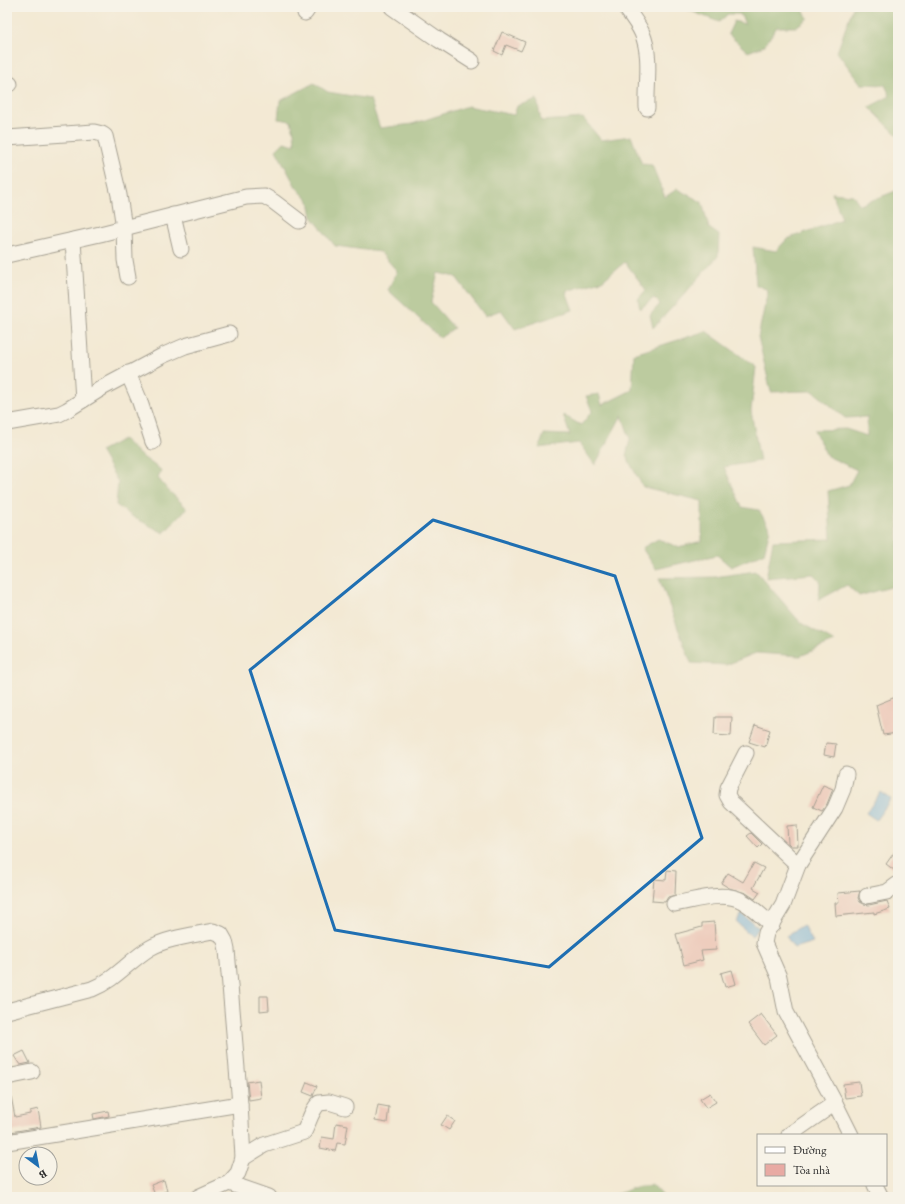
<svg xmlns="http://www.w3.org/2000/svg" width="905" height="1204" viewBox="0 0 905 1204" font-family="'EB Garamond',serif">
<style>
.forest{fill:#7aa760;stroke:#526946}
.water{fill:#65a9da;stroke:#486a82}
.building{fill:#e8aaa3}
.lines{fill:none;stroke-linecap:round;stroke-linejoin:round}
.minor-casing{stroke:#494844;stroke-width:17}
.minor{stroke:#fff;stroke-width:15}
.marked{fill:none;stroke:#1f6fb2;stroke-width:3;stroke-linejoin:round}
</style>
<rect width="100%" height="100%" fill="#f7f3e8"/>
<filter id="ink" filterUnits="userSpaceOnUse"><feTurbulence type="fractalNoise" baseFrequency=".025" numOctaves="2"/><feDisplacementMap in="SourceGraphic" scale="8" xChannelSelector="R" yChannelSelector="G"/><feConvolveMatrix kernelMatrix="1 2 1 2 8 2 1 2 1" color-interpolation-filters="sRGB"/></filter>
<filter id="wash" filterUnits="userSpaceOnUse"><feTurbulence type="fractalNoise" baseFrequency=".012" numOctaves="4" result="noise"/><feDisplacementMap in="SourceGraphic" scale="16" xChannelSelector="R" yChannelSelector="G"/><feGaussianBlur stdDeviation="0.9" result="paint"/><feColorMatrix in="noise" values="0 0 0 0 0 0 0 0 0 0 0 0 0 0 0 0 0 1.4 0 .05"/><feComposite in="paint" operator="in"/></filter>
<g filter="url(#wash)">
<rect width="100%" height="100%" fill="#f3e9d4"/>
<g class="forest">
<path d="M688 7H801L808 18 796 27H777L764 46 748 52 728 34 734 21 745 24 740 14H728L719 22 688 10Z"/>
<path d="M853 7H898V136L869 107 890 96 885 85 861 84 837 52Z"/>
<path d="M314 83 328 92 370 99 380 128 412 124 468 106 514 115 517 106 537 99 541 121 583 118 601 140 631 136 642 164 652 165 665 197 677 189 702 202 709 228 719 235 718 256 682 297 653 328 650 315 660 304 654 298 640 309 638 299 646 290 625 262 602 281 566 291 573 310 515 329 501 310 485 316 456 277 438 273 431 302 454 328 440 338 388 290 397 271 380 252 335 246 312 217 309 201 296 187 276 150 284 142 295 145 294 132 291 121 278 119 280 101Z"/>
<path d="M898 190V585L859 596 847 585 819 600 820 581 813 574 766 578 773 541 831 539 828 491 849 485 857 470 827 456 814 430 846 429 867 436V417L845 418 813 391 771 392 758 337 768 290 756 285 753 247 776 251 787 239 842 219 832 193 853 195 860 205Z"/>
<path d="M706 331 756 367 751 411 760 461 724 467 742 507 759 510 770 529 764 553 731 567 717 555 656 569 642 548 658 539 678 547 702 541V501L643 487 626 456 630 439 622 415 595 465 579 443 539 448 544 434 570 435 563 415 581 425 592 411 586 396 599 394 602 405 632 390 634 354Z"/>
<path d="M123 439 140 455 161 470 158 478 167 489 187 508 164 533 133 517 116 505 118 482 100 451Z"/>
<path d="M756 571 801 623 835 642 800 656 756 653 726 665 691 663 659 578 714 577Z"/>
<path d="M652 1184 664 1197 610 1196C619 1194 627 1190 636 1187 641 1185 647 1187 652 1184Z"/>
</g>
<g class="water">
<path d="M881 792 891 799 876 820 866 813Z"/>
<path d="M742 914 759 928 752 936 736 922Z"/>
<path d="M803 925 813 942 794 948 786 936Z"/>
</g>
<g id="blocks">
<g class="building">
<path d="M502 32 525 42 521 51 506 45 502 55 494 51Z"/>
<path d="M898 696V733L883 735 876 705Z"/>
<path d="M715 717H732L731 736 714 735Z"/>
<path d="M755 725 770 730 765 747 749 742Z"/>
<path d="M826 743 836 744 834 757 824 755Z"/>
<path d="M823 785 833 789 827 804 822 811 813 807Z"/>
<path d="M797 825 798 846H791L788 843 787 826Z"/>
<path d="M751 833 762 844 758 848 747 836Z"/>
<path d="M898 847V873L886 864Z"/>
<path d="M754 863 764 868 753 888 760 892 755 899 746 893 729 888 721 883 728 873 743 882Z"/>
<path d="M667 870 676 871 675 895 668 897 665 902 652 901 654 879 666 880Z"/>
<path d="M860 891 858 898 860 902 864 904 869 905 887 901 890 909 874 914V912L836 916 835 903H839L838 893Z"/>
<path d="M714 922 716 950 701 951 703 960 684 965 676 934 702 927V923Z"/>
<path d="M732 970 736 984 725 987 721 973Z"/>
<path d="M260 996H268L269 1010 260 1011Z"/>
<path d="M761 1014 777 1035 764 1045 748 1024Z"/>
<path d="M24 1051 30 1063 20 1065 14 1056Z"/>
<path d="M259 1080 261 1098 249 1100 247 1082Z"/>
<path d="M307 1082 317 1086 313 1096 303 1092Z"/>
<path d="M859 1082 861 1096 845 1098 843 1084Z"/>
<path d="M710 1093 716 1102 706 1108 700 1099Z"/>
<path d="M7 1096H11L15 1117 30 1114V1111L38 1109 41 1127 10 1132 7 1117Z"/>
<path d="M378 1105 389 1107 387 1123 375 1121Z"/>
<path d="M108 1111 109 1116 94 1119 93 1114Z"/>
<path d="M447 1116 455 1121 449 1130 441 1125Z"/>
<path d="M336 1123 348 1125 345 1144 337 1143 335 1151 320 1148 322 1137 334 1139Z"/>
<path d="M164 1180 167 1191 155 1195 151 1185Z"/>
</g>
</g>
</g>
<g filter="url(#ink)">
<use href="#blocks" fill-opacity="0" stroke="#494844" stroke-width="1"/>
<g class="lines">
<g class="minor-casing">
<g id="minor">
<path d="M392 7 439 40 472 61"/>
<path d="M625 7C631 15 638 24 642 33 652 56 646 84 647 108"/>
<path d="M305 13 309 7"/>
<path d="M7 84H10"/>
<path d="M7 138 94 132 102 134 105 136 119 195 124 228 125 260 128 277"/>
<path d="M173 215 181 249"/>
<path d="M73 240 83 400"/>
<path d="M7 255 100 234 246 197 264 196 274 202 299 221"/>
<path d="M128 373 139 399 153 442"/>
<path d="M7 423 59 414 67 410 102 388 164 355 185 346 229 334"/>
<path d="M746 753 728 788 727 795 731 802 798 865"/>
<path d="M846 774 843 789 835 808 798 865 783 905 766 933 764 943 779 977 786 1012 835 1103 851 1135"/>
<path d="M867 896 887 892 898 884"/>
<path d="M674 904C693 901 724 890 742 901 753 907 762 917 772 925"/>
<path d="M7 1011 92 989C115 980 130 960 150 948 167 938 194 935 213 931L221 934 225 941 227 950 240 1104 243 1158 238 1173 229 1183 198 1197"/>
<path d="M7 1077 32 1072"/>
<path d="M789 1135 835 1103"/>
<path d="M7 1142 240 1104"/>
<path d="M243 1158 264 1145 304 1132C309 1122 311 1111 319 1103L329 1102 345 1107"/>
<path d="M229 1183 269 1197"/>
<path d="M875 1185 881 1197"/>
</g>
</g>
<use href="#minor" class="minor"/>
</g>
</g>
<path d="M0 0H905V1204H0ZM433 520 615 576 702 838 549 967 335 930 250 670Z" fill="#f3e9d4" fill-opacity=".55" fill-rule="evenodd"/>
<path class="marked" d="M433 520 615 576 702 838 549 967 335 930 250 670Z"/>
<rect width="905" height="1204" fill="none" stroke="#f7f3e8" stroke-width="24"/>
<rect x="757" y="1134" width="130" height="52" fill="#f7f3e8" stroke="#a5a39c"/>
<rect x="765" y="1147" width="20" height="6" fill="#ffffff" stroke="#a5a39c"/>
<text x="793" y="1154" font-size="12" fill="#2b2b2b">Đường</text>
<rect x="765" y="1164" width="20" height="12" fill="#e8aaa3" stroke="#a5a39c"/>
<text x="793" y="1174" font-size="12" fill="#2b2b2b">Tòa nhà</text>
<g transform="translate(38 1166) rotate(148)"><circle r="19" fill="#f7f3e8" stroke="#a5a39c"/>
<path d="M0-3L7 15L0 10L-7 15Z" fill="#1f6fb2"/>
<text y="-6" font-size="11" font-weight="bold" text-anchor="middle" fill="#2b2b2b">B</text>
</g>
</svg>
